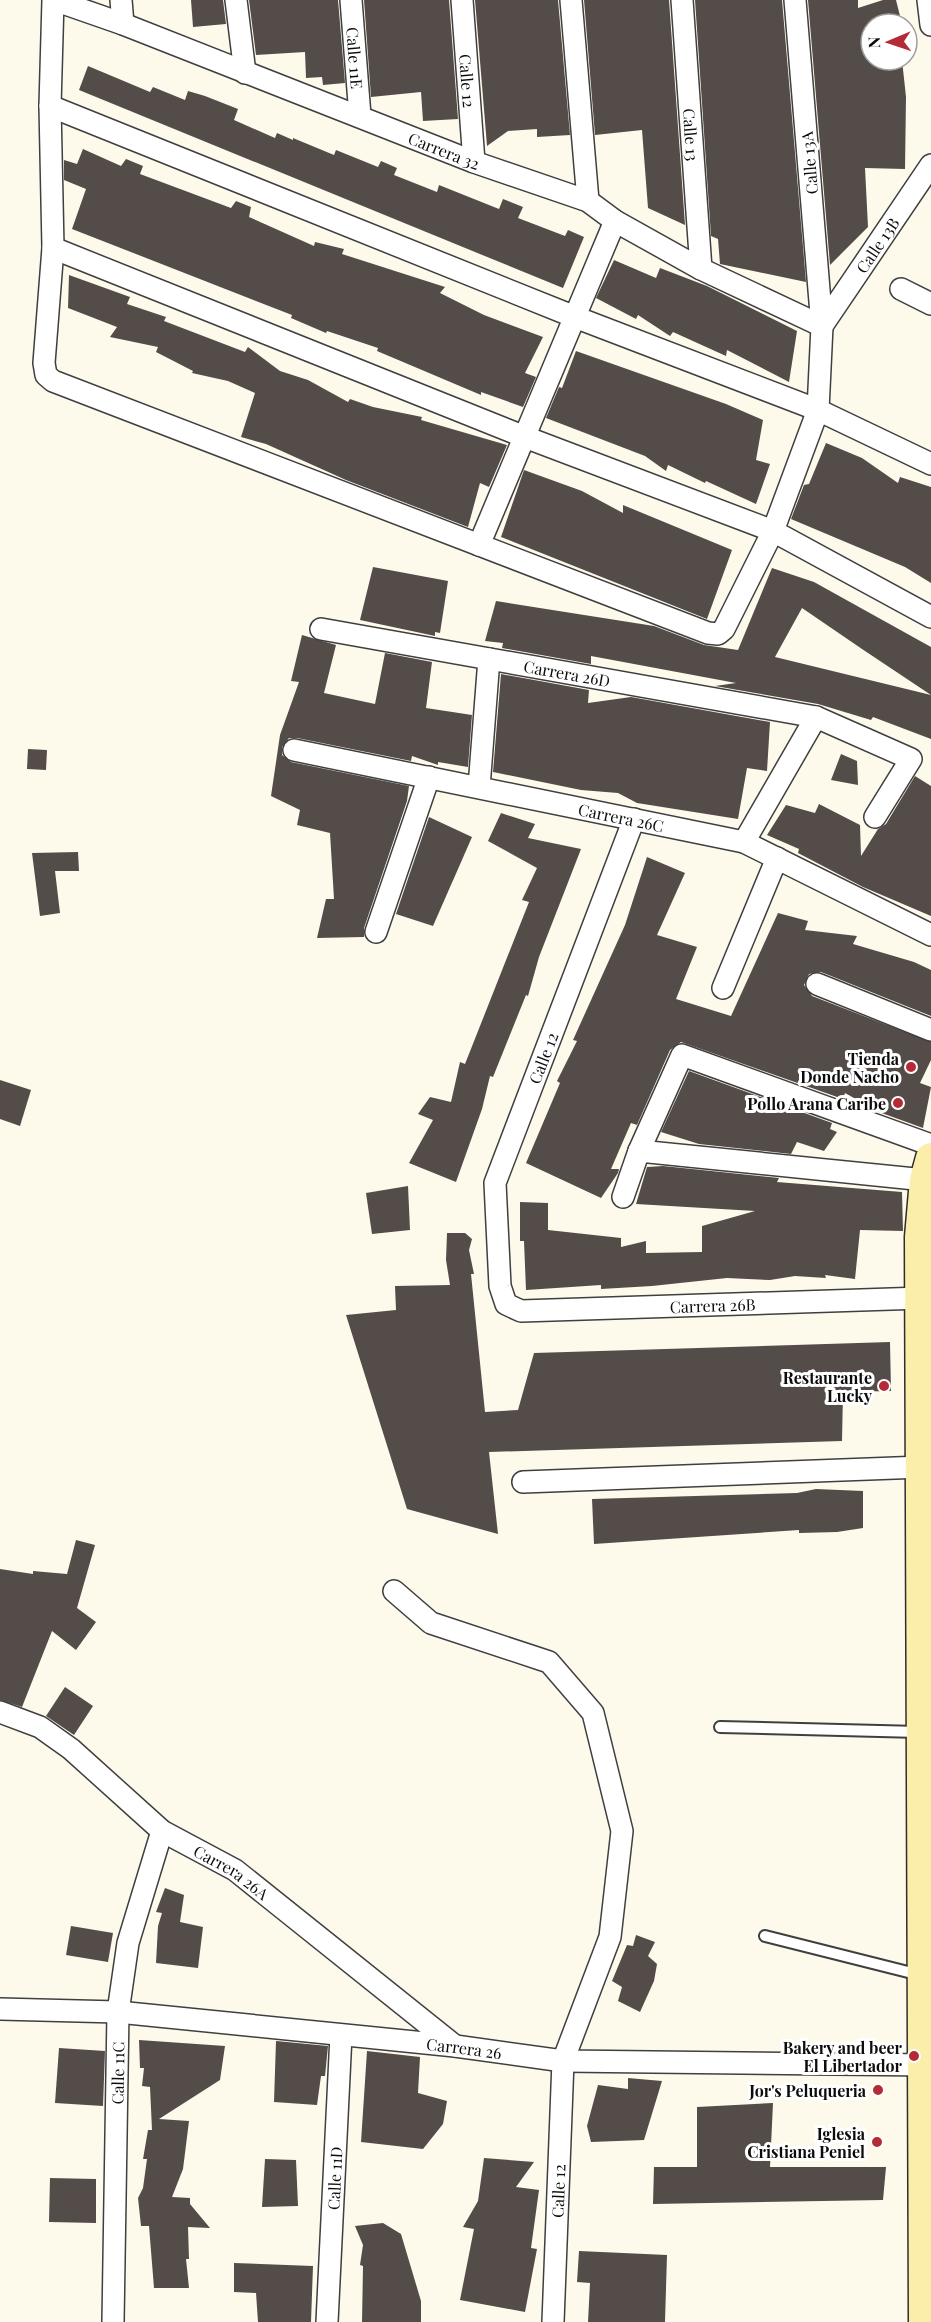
<svg xmlns="http://www.w3.org/2000/svg" width="931" height="2322" viewBox="0 0 931 2322" font-family="'Playfair Display',serif">
<style>
.building{fill:#544c49;fill-rule:evenodd}
.lines{fill:none;stroke-linecap:round;stroke-linejoin:round}
.lane-casing{stroke:#3f3f3f;stroke-width:14}
.street-casing{stroke:#3f3f3f;stroke-width:24}
.secondary-casing{stroke:#2e2e2e;stroke-width:33}
.lane{stroke:#fff;stroke-width:10}
.street{stroke:#fff;stroke-width:21}
.secondary{stroke:#fbeeaa;stroke-width:30}
.poi-dot{fill:#b42b37;stroke:#fff;stroke-width:2}
.labels{text-anchor:middle;dominant-baseline:central;stroke-width:6;stroke-linejoin:round;paint-order:stroke}
.street-label{font-size:16px;fill:#0c0c0c;stroke:#fff}
.poi-label{font-size:16px;font-weight:bold;fill:#0c0c0c;stroke:#fff;text-anchor:end}
</style>
<rect width="100%" height="100%" fill="#fefaeb"/>
<g class="building">
<path d="M191 0H223L226 24 193 27Z"/>
<path d="M249 0H338L345 83 323 85 322 77 306 78 305 52 256 55Z"/>
<path d="M364 0H449L458 119 423 121 421 92 371 97Z"/>
<path d="M475 0H558L570 135 537 137V129L508 131 487 146Z"/>
<path d="M584 0H669L685 225 648 208 642 130 595 135Z"/>
<path d="M695 0H782L806 282 720 264 718 239 711 236Z"/>
<path d="M808 0H858V8L883 0H896L902 24H871V60H902L906 97 905 169 865 168 868 227 830 265Z"/>
<path d="M88 66 150 92 153 87 185 100 188 91 205 96 238 109 234 120 275 138 277 133 293 140V138L334 155 336 150 378 167 381 161 397 168 394 175 437 192 439 185 499 209 503 199 523 207 518 218 565 236 568 230 584 237 563 288 79 90Z"/>
<path d="M83 149 121 166 126 159 143 166 140 174 231 208 236 201 251 207 249 217 314 246 315 242 344 249 342 254 445 287 440 293 484 315 543 337 525 373 536 377 523 407 481 392V395L377 351 378 348 327 331 326 333 291 318 292 315 72 229 86 189 64 180V160L77 164Z"/>
<path d="M614 260 656 278 660 268 707 286 797 331 789 382 727 350 726 356 673 332 670 336 638 315 636 319 596 298Z"/>
<path d="M69 275 130 297 127 304 166 317 164 321 245 352 248 347 280 371 308 380 348 402 350 399 373 407 422 417 421 420 507 445 489 487 480 483 468 527 346 480 266 444 241 437 255 393 228 381 192 373 193 371 156 352 158 347 110 337 117 327 68 308Z"/>
<path d="M576 351 726 404 763 420 756 460 770 464 756 504 706 481 705 483 668 465 666 471 645 456 546 418 559 387 562 388Z"/>
<path d="M826 443 862 458 898 483 900 477 931 487V583L905 567 791 519 804 485 809 484Z"/>
<path d="M524 470 582 491 623 513V505L732 550 707 619 501 537Z"/>
<path d="M373 567 448 581 440 633 435 632V636L360 620Z"/>
<path d="M772 568 814 582 931 647V739L873 717 871 720 818 704 715 686 736 683 591 656V664L502 648 503 643 485 641 496 601 654 626 704 645 738 650ZM802 608 862 649 931 695 775 657Z"/>
<path d="M302 635 336 645 324 693 375 704 385 653 432 662 426 708 472 715 468 767 438 762V765L412 756 411 761 297 738H289L282 747V755L291 762 409 786 407 801 364 928V937L317 938 326 899H334L330 833 297 825 300 810 271 796 280 735 299 682 291 681Z"/>
<path d="M501 674 589 690 588 703 631 697 770 722 767 771 747 768 738 819 637 803 618 793 581 790 493 772Z"/>
<path d="M28 749 47 750 46 770 27 769Z"/>
<path d="M841 754 857 761 858 785 831 780Z"/>
<path d="M915 776 931 786V916L863 887 798 853 799 849 767 835 786 805 815 813 819 804 860 825 861 856 878 829 886 824Z"/>
<path d="M501 813 535 824 528 838 581 849 539 957 528 996 526 995 493 1077 490 1076 482 1109 456 1182 409 1163 433 1120 418 1114 430 1097 451 1102 460 1062 465 1064 529 902 522 900 537 868 488 841Z"/>
<path d="M429 817 472 837 433 926 396 914Z"/>
<path d="M78 852 79 871H55L60 913 40 916 32 853Z"/>
<path d="M647 857 685 873 657 935 697 947 676 999 731 1016 778 913 808 921 805 930 857 936 853 944 914 962 931 970V1016L821 972 809 974 804 985 812 996 931 1042V1060L920 1083 931 1087 923 1128 879 1112 845 1093 843 1099 681 1042 670 1050 637 1125 631 1123 611 1169H619L618 1173 601 1198 526 1163 560 1083 557 1081 577 1041 573 1040 625 925Z"/>
<path d="M689 1071 832 1123 830 1129 837 1132 824 1151 797 1142 791 1154 699 1144 661 1132Z"/>
<path d="M0 1080 31 1090 20 1126 0 1119Z"/>
<path d="M663 1166 779 1178 777 1182 902 1192 903 1231 860 1230 855 1279 825 1275 826 1278 795 1276 770 1280 727 1278 652 1286 601 1289V1285L526 1290 524 1241H520V1202L548 1203V1230L621 1238V1247L646 1241V1253L702 1252V1226L755 1211 636 1204 647 1167Z"/>
<path d="M408 1186 410 1230 372 1234 366 1193Z"/>
<path d="M447 1233H465L472 1239 469 1250 474 1274H471L485 1412 518 1410 534 1353 890 1342 891 1391 843 1392 842 1441 489 1452 498 1534 407 1509 346 1315 396 1310 395 1286 450 1285 446 1260Z"/>
<path d="M816 1489 863 1491V1528L837 1532 799 1533V1530L594 1544 592 1499 797 1493Z"/>
<path d="M76 1540 95 1545 77 1608 96 1622 76 1650 52 1631 22 1707 0 1700V1569L33 1574V1571L67 1574Z"/>
<path d="M65 1687 93 1706 74 1735 46 1716Z"/>
<path d="M165 1888 184 1895 180 1922 203 1927 198 1968 156 1963 158 1926 162 1913 156 1912Z"/>
<path d="M71 1926 113 1933 108 1962 66 1955Z"/>
<path d="M636 1935 655 1942 648 1956 657 1964 654 1981 640 2012 618 2001 622 1987 612 1981 627 1945 633 1946Z"/>
<path d="M139 2040 225 2046 220 2080 159 2119 189 2121 183 2169 172 2197 190 2198V2204L210 2228 188 2227 189 2259H186L189 2288H154L149 2226H141L138 2198 143 2188 147 2159H143L148 2130H152L150 2087 142 2086 144 2068H140Z"/>
<path d="M276 2041 328 2046 325 2076H321L317 2105 274 2102Z"/>
<path d="M59 2048 105 2051 103 2106 55 2103Z"/>
<path d="M367 2051 420 2057 418 2093 447 2101 443 2124 423 2149 361 2142Z"/>
<path d="M628 2078 662 2081 644 2140 591 2142 587 2126 598 2085 628 2089Z"/>
<path d="M773 2103 770 2167H886L883 2200 653 2204 654 2167H697V2107Z"/>
<path d="M484 2158 534 2162 516 2187 539 2190 531 2248 537 2249 525 2312 460 2300 474 2229 463 2227 478 2201Z"/>
<path d="M265 2159 296 2160 298 2206 262 2207Z"/>
<path d="M50 2178 96 2179V2223L49 2222Z"/>
<path d="M383 2223 401 2234 421 2301V2322H362L363 2266 360 2265 363 2245 355 2226Z"/>
<path d="M579 2251 667 2255 665 2322H588L590 2283 577 2282Z"/>
<path d="M234 2263 313 2266 311 2322H258L256 2293 234 2292Z"/>
</g>
<g class="lines">
<g class="lane-casing">
<g id="lane">
<path d="M720 1727 919 1732"/>
<path d="M765 1936 920 1975"/>
</g>
</g>
<g class="street-casing">
<g id="street">
<path d="M53 0 50 106 53 248 44 363 46 375 53 381 708 633 718 634 724 629 773 531 818 410 822 326 795 0"/>
<path id="s1" d="M54 0 123 24 474 162 588 201 615 221 701 269 822 326"/>
<path d="M121 0 123 24"/>
<path d="M236 0 245 73"/>
<path id="s2" d="M351 0 360 116"/>
<path id="s3" d="M462 0 474 162"/>
<path d="M571 0 588 201"/>
<path id="s4" d="M682 0 701 269"/>
<path d="M928 0 931 25"/>
<path d="M50 106 575 317 818 410 931 464"/>
<path d="M53 248 525 437 773 531 931 617"/>
<path d="M901 289 931 304"/>
<path id="s5" d="M822 326 931 165"/>
<path d="M479 545 615 221"/>
<path id="s6" d="M321 629 816 717 911 759 875 817"/>
<path id="s7" d="M294 750 744 842 931 935"/>
<path d="M479 787 489 659"/>
<path id="s8" d="M634 819 495 1183 500 1286 506 1304 521 1311 922 1298"/>
<path d="M744 842 816 717"/>
<path d="M376 932 429 777"/>
<path d="M817 984 931 1030"/>
<path d="M723 988 777 858"/>
<path d="M639 1151 925 1180"/>
<path d="M623 1197 639 1151 682 1055 931 1145"/>
<path d="M523 1482 922 1467"/>
<path d="M394 1591 431 1623 549 1662 593 1713 622 1831 610 1937 563 2061 553 2322"/>
<path id="s9" d="M0 1712 40 1727 71 1749 162 1831 235 1870 455 2046"/>
<path id="s10" d="M0 2009 118 2012 455 2046 563 2061 931 2065"/>
<path id="s11" d="M113 2322 118 2012 128 1943 162 1831"/>
<path id="s12" d="M327 2322 341 2035"/>
</g>
</g>
<g class="secondary-casing">
<path id="secondary" d="M924 2322 920 1237 925 1180 931 1158"/>
</g>
<use href="#lane" class="lane"/>
<use href="#street" class="street"/>
<use href="#secondary" class="secondary"/>
</g>
<g class="poi-dot">
<circle cx="911" cy="1067" r="6"/>
<circle cx="898" cy="1103" r="6"/>
<circle cx="884" cy="1386" r="6"/>
<circle cx="914" cy="2056" r="6"/>
<circle cx="878" cy="2090" r="6"/>
<circle cx="877" cy="2142" r="6"/>
</g>
<g class="labels">
<g class="street-label">
<text stroke="none"><textPath href="#s2" startOffset="58">Calle 11E</textPath></text>
<text stroke="none"><textPath href="#s3" startOffset="81">Calle 12</textPath></text>
<text stroke="none"><textPath href="#s4" startOffset="135">Calle 13</textPath></text>
<text stroke="none"><textPath href="#s1" startOffset="418">Carrera 32</textPath></text>
<text transform="translate(809 163) rotate(-95)">Calle 13A</text>
<text stroke="none"><textPath href="#s5" startOffset="98">Calle 13B</textPath></text>
<text stroke="none"><textPath href="#s6" startOffset="250">Carrera 26D</textPath></text>
<text stroke="none"><textPath href="#s7" startOffset="334">Carrera 26C</textPath></text>
<text transform="translate(543 1058) rotate(-69)">Calle 12</text>
<text stroke="none"><textPath href="#s8" startOffset="720">Carrera 26B</textPath></text>
<text stroke="none"><textPath href="#s9" startOffset="284">Carrera 26A</textPath></text>
<text stroke="none"><textPath href="#s10" startOffset="466">Carrera 26</textPath></text>
<text stroke="none"><textPath href="#s11" startOffset="249">Calle 11C</textPath></text>
<text stroke="none"><textPath href="#s12" startOffset="144">Calle 11D</textPath></text>
<text transform="translate(558 2191) rotate(-88)">Calle 12</text>
</g>
<g class="poi-label">
<text x="899" y="1058">Tienda<tspan x="899" dy="18">Donde Nacho</tspan></text>
<text x="886" y="1103">Pollo Arana Caribe</text>
<text x="872" y="1377">Restaurante<tspan x="872" dy="18">Lucky</tspan></text>
<text x="902" y="2047">Bakery and beer<tspan x="902" dy="18">El Libertador</tspan></text>
<text x="866" y="2090">Jor's Peluqueria</text>
<text x="865" y="2133">Iglesia<tspan x="865" dy="18">Cristiana Peniel</tspan></text>
</g>
</g>
<g transform="translate(889 42) rotate(268)"><circle r="28" fill="#ffffff" stroke="#9e9e9e" stroke-width="1.5"/>
<path d="M0-4.5L10 22L0 15L-10 22Z" fill="#b42b37"/>
<text y="-9" font-size="16" font-weight="bold" text-anchor="middle" fill="#0c0c0c">N</text>
</g>
</svg>
